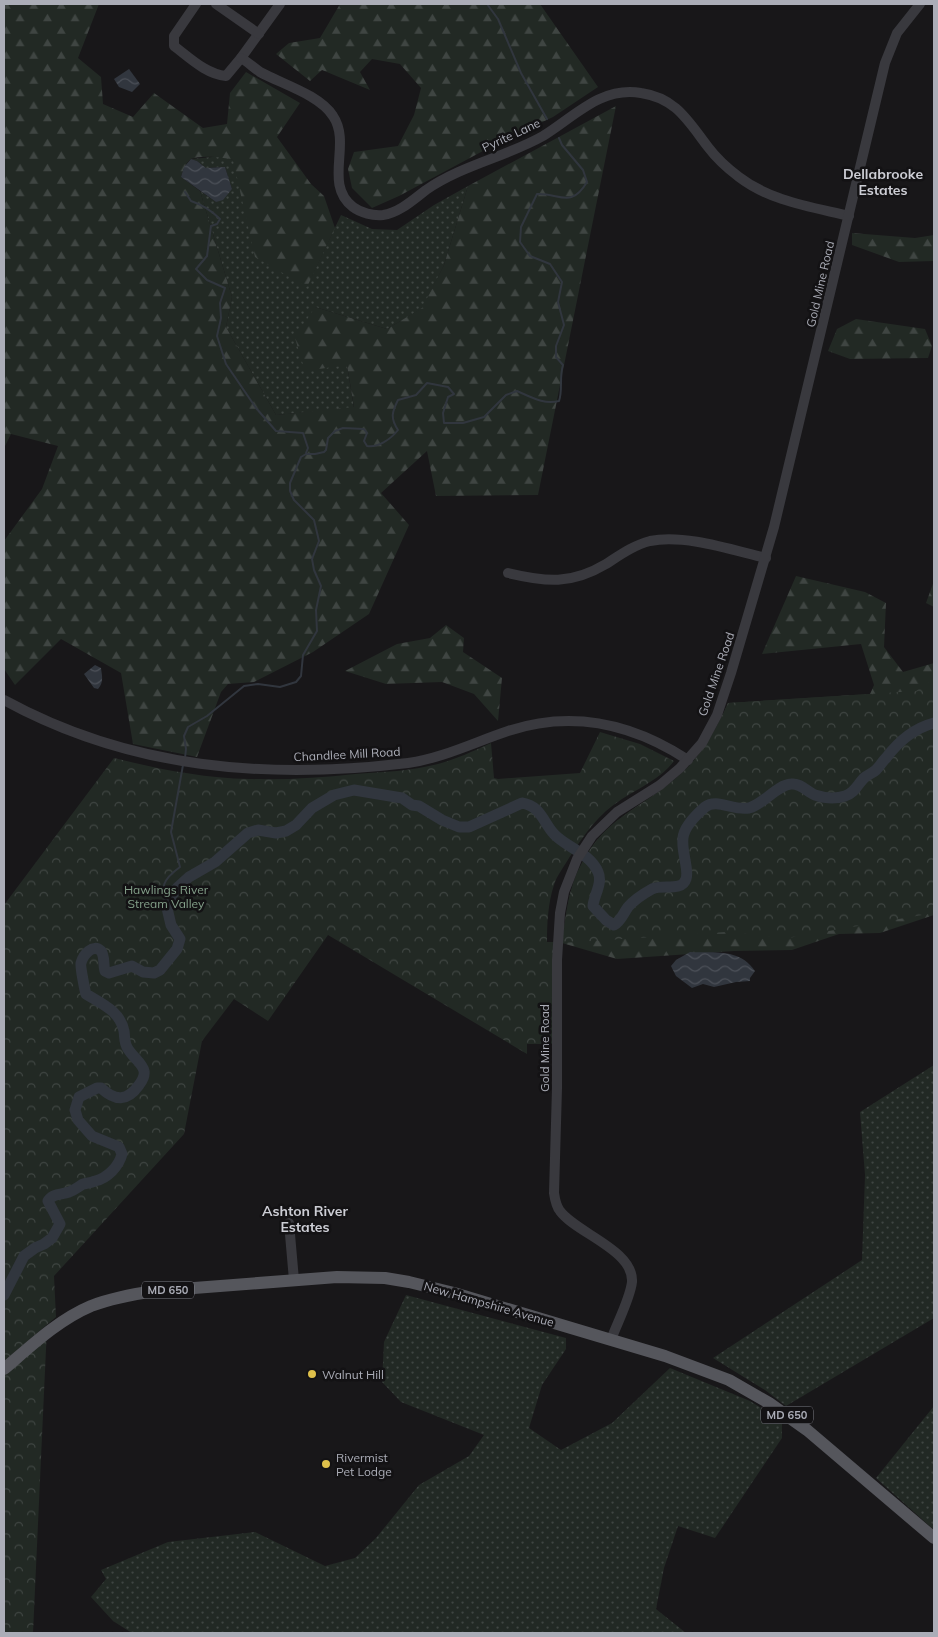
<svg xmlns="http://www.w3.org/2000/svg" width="938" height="1637" viewBox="0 0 938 1637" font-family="Mulish,sans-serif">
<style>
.grass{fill:url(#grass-dots)}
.forest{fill:url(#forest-firs)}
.park{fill:url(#park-crowns)}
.water{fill:url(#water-waves)}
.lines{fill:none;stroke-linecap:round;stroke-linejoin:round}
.stream{stroke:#31363e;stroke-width:2}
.river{stroke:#31363e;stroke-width:11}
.minor{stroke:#39393e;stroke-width:10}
.major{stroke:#55565c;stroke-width:12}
.poi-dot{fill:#dec04b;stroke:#131214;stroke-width:2}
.labels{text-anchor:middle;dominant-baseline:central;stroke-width:5;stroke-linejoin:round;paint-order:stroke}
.shield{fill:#131214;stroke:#7d7e86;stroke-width:1}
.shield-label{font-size:11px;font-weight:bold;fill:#abadb7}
.street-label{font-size:12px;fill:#abadb7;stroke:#131214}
.park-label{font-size:12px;fill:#84a08a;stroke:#131214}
.poi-label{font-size:12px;fill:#abadb7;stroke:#131214;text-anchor:start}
.neighbourhood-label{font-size:14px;font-weight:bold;fill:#cccdd4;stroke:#131214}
</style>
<defs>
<pattern id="grass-dots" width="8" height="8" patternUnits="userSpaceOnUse" patternTransform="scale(1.25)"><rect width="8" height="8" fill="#222924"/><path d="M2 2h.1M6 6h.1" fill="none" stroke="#3f4542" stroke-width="1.8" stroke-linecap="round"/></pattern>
<pattern id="forest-firs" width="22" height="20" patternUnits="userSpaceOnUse" patternTransform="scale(1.25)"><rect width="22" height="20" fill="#222924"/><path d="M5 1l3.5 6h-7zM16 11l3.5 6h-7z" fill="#3f4542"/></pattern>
<pattern id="park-crowns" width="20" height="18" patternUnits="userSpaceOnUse" patternTransform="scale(1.25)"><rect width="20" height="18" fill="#222924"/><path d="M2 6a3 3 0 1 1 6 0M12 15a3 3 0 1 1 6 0" fill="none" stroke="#3f4542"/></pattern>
<pattern id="water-waves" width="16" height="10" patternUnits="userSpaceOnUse" patternTransform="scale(1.25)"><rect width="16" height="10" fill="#31363e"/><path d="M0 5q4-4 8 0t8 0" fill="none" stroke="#4c5058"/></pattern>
</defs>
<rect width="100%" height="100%" fill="#181719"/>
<g class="grass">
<path d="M223 156 233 160 307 286 341 215 372 229 397 230 434 205 468 186 444 265 423 308 387 329 315 307 347 365 354 408 276 415 226 327 232 297 200 191 216 202 232 189 225 167 206 168 197 161 191 159Z"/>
<path d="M934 1065V1318L786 1406 765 1390 713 1358 862 1260 865 1175 860 1112Z"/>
<path d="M406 1295 566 1338V1349L542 1385 529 1428 561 1450 612 1423 670 1368 750 1401 782 1421V1438L715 1538 678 1526 664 1568 656 1609 686 1633H132L113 1621 91 1597 106 1579 101 1570 168 1542 255 1532 325 1566 355 1558 376 1538 419 1485 469 1456 484 1435 401 1402 382 1382 384 1342Z"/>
<path d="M934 1406V1530L876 1478Z"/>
</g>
<g class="forest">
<path d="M4 4H99L78 58 101 77 103 104 133 117 154 93 203 128 227 124 230 93 246 72 300 103 277 137 311 184 324 196 335 228 307 287 255 257 233 160C224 157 200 155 191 159 185 163 183 171 181 177L200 191 232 297 226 327 276 415 354 407 347 365 305 371 295 338 315 307 387 329 422 308 444 265 468 186 616 106 538 495 436 496 427 451 381 493 409 525 369 614 313 652 254 682 228 684 221 692 197 757 133 744 121 673 61 639 15 685 4 669V541L42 489 58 446 11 434 4 448Z"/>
<path d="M340 4H540L598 87 553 117 496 144 399 196 372 208 352 188 348 169 354 152 398 146 414 115 421 88 400 64 372 59 360 72 370 90 322 70 310 81 276 54 289 43 320 38Z"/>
<path d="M852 233 915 238 934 235V261L899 262 852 245Z"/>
<path d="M856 319 925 329 932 346 928 358 850 359 828 351 837 329Z"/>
<path d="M796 576 865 592 886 603 884 647 903 672 934 663V915L880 933 839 934 792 950 734 951 617 959 562 943C566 916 568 888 582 863 605 819 639 809 674 780 699 760 715 733 728 703L870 694 874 685 861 644 762 654Z"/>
<path d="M934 581V607L926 603Z"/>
<path d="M446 625 464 638 463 652 502 678 498 721 474 694 442 682 386 684 345 671 397 644 430 638Z"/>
</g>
<g class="park">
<path d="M934 679V913L788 938 727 932 562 943C566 916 568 888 582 863 605 819 639 809 674 780 699 760 715 733 728 703L916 691Z"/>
<path d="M600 732 640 744 674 761C662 778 639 788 622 799 598 814 584 835 569 858 564 867 557 875 554 885 548 903 547 923 547 942H554L553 1044H527V1054L328 935 268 1021 234 999 202 1041 184 1134 54 1276 56 1317 4 1361V905L114 758C158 769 203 778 249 779 284 780 320 778 355 774 383 772 411 771 438 764 456 759 474 751 491 743L494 778 498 779 580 773Z"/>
<path d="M47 1327 33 1633H4V1363Z"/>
</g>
<g class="water">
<path d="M129 69 140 84 132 92 119 87 114 79Z"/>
<path d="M191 159 197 161 206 168 225 167 232 189 223 200 216 202 181 177 184 167Z"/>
<path d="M95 665 101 668C102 676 104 682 98 689L94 688 84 674Z"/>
<path d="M690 952C714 953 740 948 755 971L750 978V981L736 982 714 987 703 984 692 988 676 976 671 966 676 960Z"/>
</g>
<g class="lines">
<g class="stream">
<path d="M487 4 498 19 521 73 547 119"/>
<path d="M185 192 191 201C203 205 211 210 220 219L217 224 211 226 207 256 196 269 207 280 225 288 220 303 221 318 217 336 226 364 256 408 276 431 303 433 308 448 306 453"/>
<path d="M185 758 186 749 184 736 188 727 207 716 244 686 258 684 280 687 296 682 301 676 303 655 317 631 316 610 321 586 314 570 312 559 319 541 314 520 294 500 290 491V483L301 457 306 454H315L324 452 326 450 328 438 335 431 343 428 364 429 367 433 364 441 367 446C378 448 391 439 398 430 390 418 392 412 398 400L416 395 427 383 448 387 454 394 448 397 443 413 444 423H463L484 417 506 395 517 391C531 397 544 405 559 401 563 389 559 378 563 365L556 357V346L564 325 558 302 562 282 550 264 530 256 520 242 521 227 537 194C560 193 571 209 587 182L583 170 562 145 559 138"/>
<path d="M167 908C160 887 162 880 180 867L171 832 183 765"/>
</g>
<path class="river" d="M4 1295 24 1256 35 1248 44 1244 52 1238 60 1224 48 1201C53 1193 61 1195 69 1192 75 1190 78 1187 83 1184 87 1183 91 1183 95 1181 108 1178 119 1166 122 1154L119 1147 92 1136 78 1120 75 1110 79 1097 97 1088H101C115 1101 127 1102 139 1085 142 1081 145 1076 144 1071 143 1064 132 1056 128 1049 124 1043 125 1038 124 1031 120 1011 102 1004 86 994 85 991 80 966 81 963 83 955 93 943 101 951 105 956 103 965 105 971L109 973 132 966 143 972 154 973 160 970 177 949 180 939 171 925 167 908 171 897 178 887 189 877 215 862 248 833 258 830 276 833 286 831 296 825 312 808 334 795 354 790 402 798 412 805 419 806 442 820 459 827H469L522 803C541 806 543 822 554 834 567 848 590 853 598 872 603 883 594 895 593 906L606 920 614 925C621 921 623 914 628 907 634 900 643 894 652 889 662 884 682 892 686 879 688 873 686 866 685 860 684 853 682 845 683 838 684 827 697 814 705 807 717 798 733 811 749 808 764 804 777 785 791 784 801 783 807 792 815 795 824 798 836 799 845 796 855 793 857 785 864 778 867 775 873 773 876 770 880 766 882 762 886 758 898 742 915 728 934 723"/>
<g class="minor">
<path d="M196 4 174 36V46C190 58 206 74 226 76L241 58 280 4"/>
<path d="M216 4 259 34"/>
<path d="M241 58C248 62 254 68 260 72 282 84 320 95 333 116 352 144 323 184 353 207 361 213 373 216 383 215 399 213 414 199 426 190 462 165 506 157 543 136 574 117 601 86 641 93 676 98 688 121 708 147 717 159 727 168 739 177 770 201 812 207 849 216"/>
<path d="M508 573C546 582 571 585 606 564 620 555 634 545 650 541 685 534 732 550 766 558"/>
<path d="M4 700C130 769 267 780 408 763 443 758 475 742 508 731 572 710 633 724 688 760"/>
<path d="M289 1223 294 1280"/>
<path d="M611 1340C617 1323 630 1299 632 1282 634 1250 576 1233 560 1211 556 1206 555 1200 554 1193L557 1088V960L560 913 564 892 577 859 592 836 617 812 660 785 680 768 702 743 717 715 731 673 774 527 885 63 897 33 920 4"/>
</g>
<path class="major" d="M4 1369C31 1346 58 1320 91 1306 112 1298 134 1294 155 1291L337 1277 385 1278 409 1282 454 1293 665 1356 729 1380 769 1403 807 1430 934 1538"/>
</g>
<g class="poi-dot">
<circle cx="312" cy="1374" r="5"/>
<circle cx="326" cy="1464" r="5"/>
</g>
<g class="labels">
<g class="shield">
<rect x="142" y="1281.5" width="52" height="17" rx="4"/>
<rect x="761" y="1406.5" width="52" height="17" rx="4"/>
</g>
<g class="shield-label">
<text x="168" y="1290">MD 650</text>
<text x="787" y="1415">MD 650</text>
</g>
<g class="street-label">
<text transform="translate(511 135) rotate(-25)">Pyrite Lane</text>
<text transform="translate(820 284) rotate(-77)">Gold Mine Road</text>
<text transform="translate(716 674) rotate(-71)">Gold Mine Road</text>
<text transform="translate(347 754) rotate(-3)">Chandlee Mill Road</text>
<text transform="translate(544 1048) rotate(-90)">Gold Mine Road</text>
<text transform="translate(489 1304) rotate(16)">New Hampshire Avenue</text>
</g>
<g class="park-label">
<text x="166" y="889">Hawlings River<tspan x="166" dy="14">Stream Valley</tspan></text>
</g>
<g class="poi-label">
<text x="322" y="1374">Walnut Hill</text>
<text x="336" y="1457">Rivermist<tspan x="336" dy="14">Pet Lodge</tspan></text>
</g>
<g class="neighbourhood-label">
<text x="883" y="174">Dellabrooke<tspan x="883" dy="16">Estates</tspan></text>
<text x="305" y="1211">Ashton River<tspan x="305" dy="16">Estates</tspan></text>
</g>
</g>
<rect width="938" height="1637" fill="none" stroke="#abadb7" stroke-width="10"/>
</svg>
